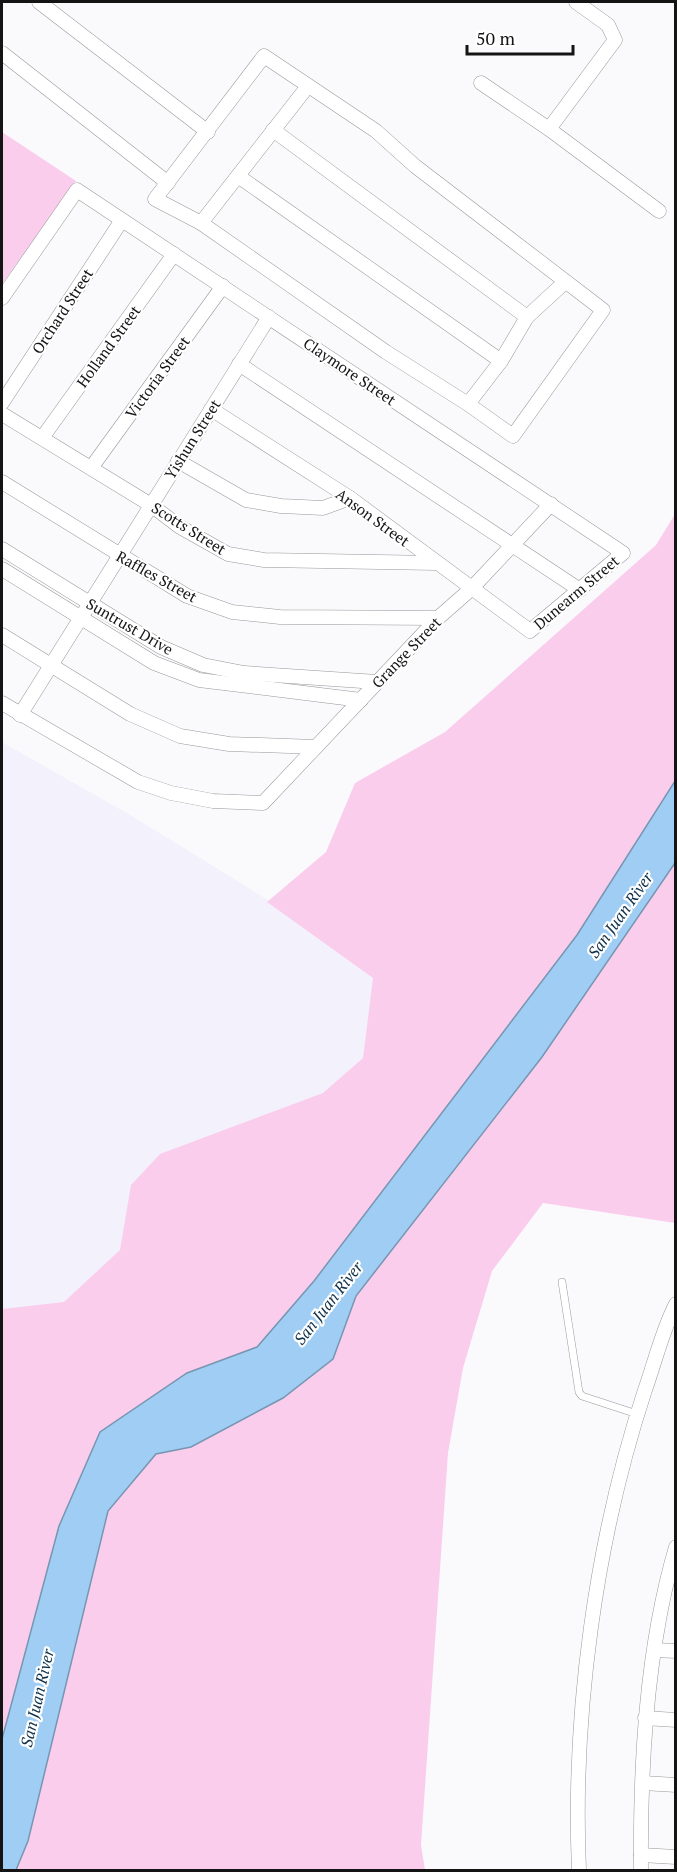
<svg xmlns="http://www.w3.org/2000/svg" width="677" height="1872" viewBox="0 0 677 1872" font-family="'PT Serif',serif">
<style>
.built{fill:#f3f1fc}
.green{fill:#fbcded}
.water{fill:#a0cdf4;stroke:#7696b1;stroke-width:1.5}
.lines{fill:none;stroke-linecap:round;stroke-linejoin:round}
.service-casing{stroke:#98989b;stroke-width:8}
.minor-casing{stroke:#98989b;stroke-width:15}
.service{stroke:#fff;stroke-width:7}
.minor{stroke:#fff;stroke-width:14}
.labels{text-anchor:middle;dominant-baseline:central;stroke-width:4.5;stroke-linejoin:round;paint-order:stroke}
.street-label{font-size:15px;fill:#141415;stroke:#fff}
.water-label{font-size:16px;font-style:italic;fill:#0e304a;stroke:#fff}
</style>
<rect width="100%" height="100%" fill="#fafafd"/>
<path class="built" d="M2 742 132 816 433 1002 2 1870Z"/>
<g class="green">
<path d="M2 132 76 181 2 284Z"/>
<path d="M675 514V1223L543 1203 492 1271 463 1368 448 1453 421 1845 425 1870H2V1309L64 1302 120 1250 131 1185 160 1154 323 1093 363 1058 373 978 267 902 326 852 355 783 445 732 656 545Z"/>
</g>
<path class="water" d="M675 781V863L542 1057 356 1296 333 1359 283 1398 191 1447 156 1454 108 1511 28 1841 16 1870H2V1739L59 1526 100 1432 187 1373 257 1347 314 1281 577 935Z"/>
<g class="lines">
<g class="service-casing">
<path id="service" d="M562 1282 579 1392 582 1396 637 1414"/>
</g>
<g class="minor-casing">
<g id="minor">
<path d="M39 2 208 132"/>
<path d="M2 53 168 183"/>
<path d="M481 83 549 129 615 40 608 25 576 2"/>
<path d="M549 129 659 211"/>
<path d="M273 130 527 317"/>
<path d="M238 176 501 361"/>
<path d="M201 223 308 86"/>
<path d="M2 298 77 190 623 553 530 631 350 498 211 409"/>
<path d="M239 364 580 590"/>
<path d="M2 403 122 220"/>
<path d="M468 404 513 436 603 310 415 166 376 131 264 56 155 199 201 223 386 352 468 404 501 361 527 317 565 282"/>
<path d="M2 414 151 505 180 527 228 554 264 560 436 563"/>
<path d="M42 438 174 254"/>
<path d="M178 461 246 500 281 506 323 508 350 498"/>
<path d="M91 468 223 286"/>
<path d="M2 482 187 596 232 612 280 617 438 618"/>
<path d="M2 549 161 647 203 665 244 673 377 682"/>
<path d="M2 569 154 663 199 680 361 700"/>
<path d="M2 635 130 714 180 736 229 744 316 747"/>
<path d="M2 703 138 782 171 793 213 801 263 803 438 618 471 589 551 504"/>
<path d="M20 715 269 317"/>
<path d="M655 1650 676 1651"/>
<path d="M645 1718 676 1720"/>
<path d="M643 1783 676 1785"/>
<path d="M641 1855 676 1857"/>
<path d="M579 1870C572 1713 596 1539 645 1390 655 1362 662 1331 676 1304"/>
<path d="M641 1870C640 1765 646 1649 676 1547"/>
</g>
</g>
<use href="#service" class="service"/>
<use href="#minor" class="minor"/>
</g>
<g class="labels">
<g class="street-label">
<text transform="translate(62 311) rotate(-57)">Orchard Street</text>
<text transform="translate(108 346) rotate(-54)">Holland Street</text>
<text transform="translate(350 371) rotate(34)">Claymore Street</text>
<text transform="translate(157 377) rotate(-54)">Victoria Street</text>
<text transform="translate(192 439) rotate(-58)">Yishun Street</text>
<text transform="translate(373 517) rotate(36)">Anson Street</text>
<text transform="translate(189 528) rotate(32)">Scotts Street</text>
<text transform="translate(157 576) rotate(29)">Raffles Street</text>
<text transform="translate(576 592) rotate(-40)">Dunearm Street</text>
<text transform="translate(130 626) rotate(30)">Suntrust Drive</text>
<text transform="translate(406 652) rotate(-46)">Grange Street</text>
</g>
<g class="water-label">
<text transform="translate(620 915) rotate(-55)">San Juan River</text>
<text transform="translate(328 1303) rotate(-52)">San Juan River</text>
<text transform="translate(37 1698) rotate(-77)">San Juan River</text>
</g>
</g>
<rect width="677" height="1872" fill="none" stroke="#141415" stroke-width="6"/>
<path d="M467 45v9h106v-9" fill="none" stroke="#141415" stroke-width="3"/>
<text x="476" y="45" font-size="18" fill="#141415" stroke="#ffffff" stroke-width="4.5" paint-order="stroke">50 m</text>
</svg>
